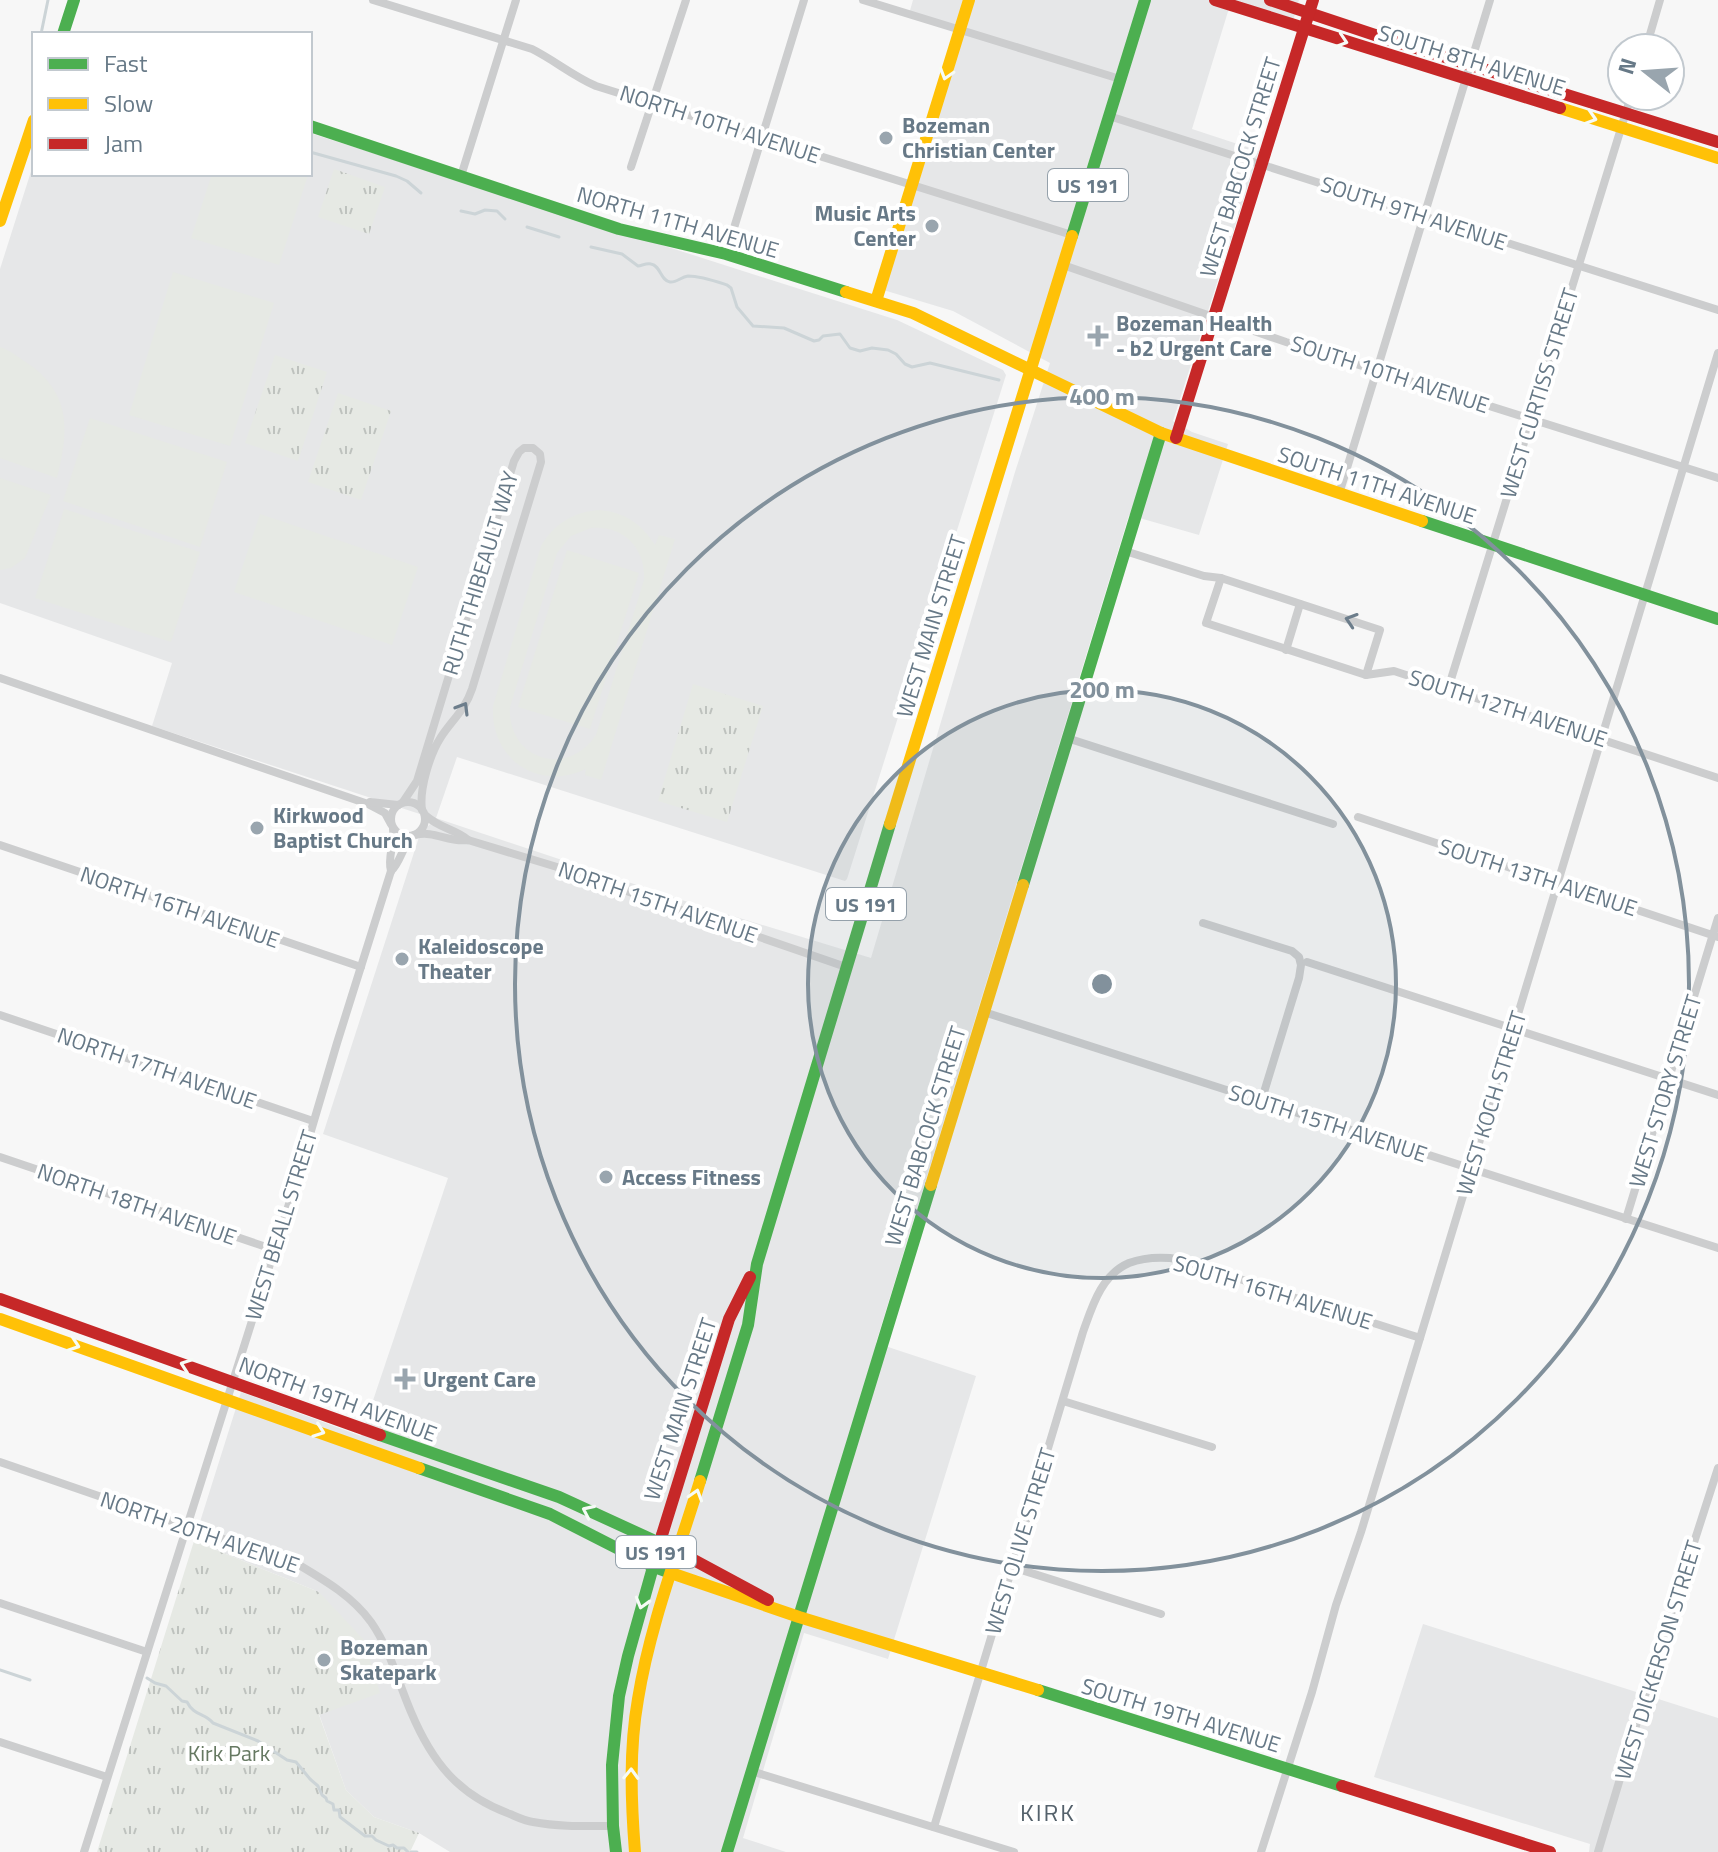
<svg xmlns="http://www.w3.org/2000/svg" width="1718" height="1852" viewBox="0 0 1718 1852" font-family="'Titillium Web',sans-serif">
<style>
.built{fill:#e6e7e8}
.grass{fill:#e6e9e4;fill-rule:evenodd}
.park{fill:url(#park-tufts)}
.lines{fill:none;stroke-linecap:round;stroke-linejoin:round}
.stream{stroke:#ccd4d7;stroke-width:3}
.street{stroke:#cccdce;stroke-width:8}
.fast{stroke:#4caf50;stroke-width:12}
.slow{stroke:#ffc107;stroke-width:12}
.jam{stroke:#c62828;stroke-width:12}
.oneway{stroke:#f6fbf6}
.oneway2{stroke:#6c7d8b}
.ring{fill:none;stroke:#82919c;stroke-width:4}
.poi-dot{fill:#99a5ae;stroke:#fff;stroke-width:3}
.labels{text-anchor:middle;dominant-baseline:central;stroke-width:8;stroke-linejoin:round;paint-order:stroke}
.shield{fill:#fff;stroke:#95a1ab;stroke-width:2}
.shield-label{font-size:20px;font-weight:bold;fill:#677987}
.street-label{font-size:22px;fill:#677987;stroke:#fff}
.poi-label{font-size:22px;font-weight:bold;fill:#677987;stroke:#fff;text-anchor:start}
.park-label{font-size:22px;fill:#667962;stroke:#fff}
.neighbourhood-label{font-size:24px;letter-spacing:2px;fill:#55626c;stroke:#fff}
.centre{fill:#82919c;stroke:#fff;stroke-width:4}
.ring-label{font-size:24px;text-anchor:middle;font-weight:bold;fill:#82919c;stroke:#fff;stroke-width:8;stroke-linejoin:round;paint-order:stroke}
</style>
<defs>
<pattern id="park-tufts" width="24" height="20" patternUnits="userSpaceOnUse" patternTransform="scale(2)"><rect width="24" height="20" fill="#e6e9e4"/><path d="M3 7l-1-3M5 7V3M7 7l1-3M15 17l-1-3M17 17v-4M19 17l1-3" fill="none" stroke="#bec2be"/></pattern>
</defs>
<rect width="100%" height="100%" fill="#f7f7f7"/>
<g class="built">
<path d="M913 0H1299L1292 24 1230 5 1192 129 1259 151 1173 421 1192 432 1228 444 1199 535 1129 515 876 1343 976 1376 888 1659 804 1633 743 1838 786 1852H450L419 1833 374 1817 346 1790 319 1714V1592L194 1541 241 1392 361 1436 448 1178 323 1134 420 834 435 819 152 726 172 663 0 603V269L34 162V174H310V133L897 320 1003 370 1006 375 847 879 845 881 457 757 436 818 700 906 871 958 1015 472 1050 363 953 311 880 289 959 31 909 14Z"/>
<path d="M1423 1624 1718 1718V1852H1589L1590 1844 1374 1777Z"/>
</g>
<g class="grass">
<path d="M212 174 308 175 279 265 191 238Z"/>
<path d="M173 272 274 303 230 446 129 415Z"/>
<path d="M0 347C12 351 22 360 33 367 72 398 68 434 57 478L0 458Z"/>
<path d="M90 418 227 462 200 547 63 501Z"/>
<path d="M0 478 51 495 25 558 11 568 0 570Z"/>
<path d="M64 509 200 552 171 642 35 598Z"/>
<path d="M597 510C623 511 641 523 655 545L659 535 675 539 601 780 585 775 586 769C537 792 490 758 493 706L541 546C554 524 572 513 597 510ZM591 528C623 525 646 548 644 580L596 735C567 779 507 759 510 707L557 553 571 536Z"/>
<path d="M260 514 418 567 392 645 234 592Z"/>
<path d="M567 550 639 573 590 729 518 707Z"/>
</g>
<g class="park">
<path d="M334 169 385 187 369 234 318 217Z"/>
<path d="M275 355 327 372 298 461 245 443Z"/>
<path d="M338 393 391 411 361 500 308 482Z"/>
<path d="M693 684 763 706 727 822 658 801Z"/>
<path d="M194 1541 319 1592 364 1640 380 1693 319 1715 346 1790 374 1817 419 1833 410 1852H97Z"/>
</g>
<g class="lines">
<g class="stream">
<path d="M41 34 48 0"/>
<path d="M310 152 396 176 407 181 421 193"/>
<path d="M461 211 475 214 485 210 497 211 505 219"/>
<path d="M527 227 559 237"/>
<path d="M591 247 622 254 638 266C643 265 647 263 651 264 661 266 660 280 670 282 676 283 681 277 688 276 701 276 715 281 727 285L731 288 737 307 753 326 784 328 814 341 819 340 823 336 840 334 850 348 860 351 872 348 888 350 896 354 905 364 912 367 930 363 999 380"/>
<path d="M0 1670 30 1680"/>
<path d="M147 1678 155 1683 166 1686 182 1701 187 1702C194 1716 205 1713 213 1723L258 1741 287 1760 296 1762 310 1779 318 1786 322 1795 326 1798 327 1801 333 1804 334 1810H339L340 1817 365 1836H372L376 1840 389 1846 393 1845 397 1848H404L408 1852"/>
<path d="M411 1852H417"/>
</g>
<g class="street">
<path d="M373 0 532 49C554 60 573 76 596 86L1072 235"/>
<path d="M863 0 1120 79"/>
<path d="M1646 48 1660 0"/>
<path d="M1109 116 1718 310"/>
<path d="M631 167 686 0"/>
<path d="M461 176 516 0"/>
<path d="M726 254 804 0"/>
<path d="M1063 265 1286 342 1718 478"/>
<path d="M1339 494 1490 0"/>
<path d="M1125 551 1204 576 1221 578 1380 630 1366 675"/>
<path d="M1221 578 1206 623 1366 675 1394 671 1718 778"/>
<path d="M1286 650 1300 604"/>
<path d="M0 678 368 804 385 813 391 824"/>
<path d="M1448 689 1631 96"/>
<path d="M1067 738 1333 824"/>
<circle cx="408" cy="819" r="17"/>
<path d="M370 802 398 805"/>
<path d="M403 802 417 781 514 461 519 452 524 448H533L540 454 541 462 472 689C465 710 453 719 441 737 430 754 419 789 422 810"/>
<path d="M425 815C440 829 456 829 468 840"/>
<path d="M1358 817 1718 937"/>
<path d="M415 835C435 830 448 843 468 840L557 867 846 967"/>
<path d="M0 845 361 967"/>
<path d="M391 871C387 857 395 844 393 829"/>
<path d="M1203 923 1292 951 1299 957 1301 965 1299 978 1261 1102"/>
<path d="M1307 962 1718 1095"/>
<path d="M984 1012 1718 1248"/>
<path d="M0 1015 313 1121"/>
<path d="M0 1157 275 1250"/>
<path d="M1626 1219 1718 918"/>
<path d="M1063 1401 1212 1447"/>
<path d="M0 1462 299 1565C326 1581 353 1597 371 1622 390 1649 398 1682 411 1712 432 1762 458 1795 510 1814 517 1817 525 1821 533 1822 560 1827 586 1826 613 1826"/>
<path d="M1012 1567 1161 1614"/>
<path d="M0 1603 147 1652"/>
<path d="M0 1742 107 1777"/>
<path d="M751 1771 1014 1852"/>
<path d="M934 1827 1083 1332C1092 1307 1101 1275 1129 1263 1142 1258 1156 1257 1170 1258 1199 1262 1235 1278 1263 1287 1315 1305 1368 1321 1420 1338"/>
<path d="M84 1852 295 1185 337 1043 391 871C401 862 401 848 413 836"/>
<path d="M1261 1852 1312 1692 1336 1605 1361 1532 1420 1338 1718 353"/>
<path d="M1598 1852 1650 1679 1718 1468"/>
</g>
<g class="fast">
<path d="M63 34 74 0"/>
<path d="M310 126 619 229 726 254 846 292"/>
<path d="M1072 236 1145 0"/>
<path d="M1422 521 1718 619"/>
<path d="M1023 885 1161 433"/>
<path d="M380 1435 559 1497 679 1552"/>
<path d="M419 1468 550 1514 652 1566 671 1573"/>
<path d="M700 1481 748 1325 757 1264 890 824"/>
<path d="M1038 1690 1342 1786"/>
<path d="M616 1852 613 1826 612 1765 619 1696 628 1656 662 1535"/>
<path d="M727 1852 931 1185"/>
</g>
<g class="slow">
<path d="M1560 108 1718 158"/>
<path d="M0 221 34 120"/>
<path d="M846 292 913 313 1161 433 1422 521"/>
<path d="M876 301 969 0"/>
<path d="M890 824 1072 236"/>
<path d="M931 1185 1023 885"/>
<path d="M0 1319 419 1468"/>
<path d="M671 1573 799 1617 1038 1690"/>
<path d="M635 1852C631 1801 629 1750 638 1699 650 1625 678 1553 700 1481"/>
</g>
<g class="jam">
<path d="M1215 0 1560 108"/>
<path d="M1270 0 1381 37 1718 142"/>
<path d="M1176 438 1313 0"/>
<path d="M0 1299 380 1435"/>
<path d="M662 1535 729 1319 750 1277"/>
<path d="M679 1552 768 1600"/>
<path d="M1342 1786 1550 1852"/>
</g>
</g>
<defs><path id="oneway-chevron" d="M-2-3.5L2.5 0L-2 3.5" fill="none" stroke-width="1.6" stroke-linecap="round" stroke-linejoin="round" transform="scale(2)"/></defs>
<g class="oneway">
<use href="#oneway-chevron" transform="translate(1342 41) rotate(18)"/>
<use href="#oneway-chevron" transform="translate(946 74) rotate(107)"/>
<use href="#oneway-chevron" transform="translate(1591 118) rotate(17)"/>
<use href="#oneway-chevron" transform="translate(74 1345) rotate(19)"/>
<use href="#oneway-chevron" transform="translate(186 1365) rotate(-160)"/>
<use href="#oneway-chevron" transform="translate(319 1431) rotate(20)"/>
<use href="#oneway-chevron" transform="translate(696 1495) rotate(-73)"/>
<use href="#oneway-chevron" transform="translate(588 1511) rotate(-155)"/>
<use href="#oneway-chevron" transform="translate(642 1603) rotate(106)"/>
<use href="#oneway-chevron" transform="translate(631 1774) rotate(-88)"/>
</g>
<g class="oneway2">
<use href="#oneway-chevron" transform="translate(1351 620) rotate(-162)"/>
<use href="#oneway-chevron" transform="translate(463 708) rotate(-59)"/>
</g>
<circle cx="1102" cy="984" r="294" fill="#82919c" fill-opacity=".12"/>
<g class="ring">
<circle cx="1102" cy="984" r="294"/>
<circle cx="1102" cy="984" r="587"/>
</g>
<g class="poi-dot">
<circle cx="886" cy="138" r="8"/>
<circle cx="932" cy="226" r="8"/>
<path d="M1094 324h8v8h8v8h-8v8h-8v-8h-8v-8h8z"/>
<circle cx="257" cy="828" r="8"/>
<circle cx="402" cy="959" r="8"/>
<circle cx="606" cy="1177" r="8"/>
<path d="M401 1367h8v8h8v8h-8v8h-8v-8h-8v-8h8z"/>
<circle cx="324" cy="1660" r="8"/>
</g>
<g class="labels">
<g class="shield">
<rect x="1048" y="169" width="80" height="32" rx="6"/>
<rect x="826" y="888" width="80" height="32" rx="6"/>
<rect x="616" y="1536" width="80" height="32" rx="6"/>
</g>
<g class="shield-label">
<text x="1088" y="185">US 191</text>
<text x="866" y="904">US 191</text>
<text x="656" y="1552">US 191</text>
</g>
<g class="street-label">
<text transform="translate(1472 60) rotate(17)">SOUTH 8TH AVENUE</text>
<text transform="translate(720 124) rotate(18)">NORTH 10TH AVENUE</text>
<text transform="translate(1240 167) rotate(-73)">WEST BABCOCK STREET</text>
<text transform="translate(1414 213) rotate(18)">SOUTH 9TH AVENUE</text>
<text transform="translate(678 222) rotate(16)">NORTH 11TH AVENUE</text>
<text transform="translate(1390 374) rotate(18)">SOUTH 10TH AVENUE</text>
<text transform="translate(1539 393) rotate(-73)">WEST CURTISS STREET</text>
<text transform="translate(1377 485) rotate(18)">SOUTH 11TH AVENUE</text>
<text transform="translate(480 573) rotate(-73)">RUTH THIBEAULT WAY</text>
<text transform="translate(931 626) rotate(-73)">WEST MAIN STREET</text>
<text transform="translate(1508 708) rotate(18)">SOUTH 12TH AVENUE</text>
<text transform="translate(1538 877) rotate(18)">SOUTH 13TH AVENUE</text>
<text transform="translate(658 902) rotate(19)">NORTH 15TH AVENUE</text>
<text transform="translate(180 907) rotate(19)">NORTH 16TH AVENUE</text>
<text transform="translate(157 1068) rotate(19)">NORTH 17TH AVENUE</text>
<text transform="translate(1665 1091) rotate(-73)">WEST STORY STREET</text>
<text transform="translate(1491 1103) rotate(-73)">WEST KOCH STREET</text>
<text transform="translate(1328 1123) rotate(18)">SOUTH 15TH AVENUE</text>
<text transform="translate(925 1136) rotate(-73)">WEST BABCOCK STREET</text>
<text transform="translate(137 1204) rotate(19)">NORTH 18TH AVENUE</text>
<text transform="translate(281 1225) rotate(-73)">WEST BEALL STREET</text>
<text transform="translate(1273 1292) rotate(17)">SOUTH 16TH AVENUE</text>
<text transform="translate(338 1399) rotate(20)">NORTH 19TH AVENUE</text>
<text transform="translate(680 1409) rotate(-72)">WEST MAIN STREET</text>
<text transform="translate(200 1532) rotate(19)">NORTH 20TH AVENUE</text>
<text transform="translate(1020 1541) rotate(-73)">WEST OLIVE STREET</text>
<text transform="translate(1658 1660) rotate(-73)">WEST DICKERSON STREET</text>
<text transform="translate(1181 1715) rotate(17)">SOUTH 19TH AVENUE</text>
</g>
<g class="poi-label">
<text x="902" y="125">Bozeman<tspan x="902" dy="25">Christian Center</tspan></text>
<text x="916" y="213" text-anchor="end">Music Arts<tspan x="916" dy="25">Center</tspan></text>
<text x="1116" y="323">Bozeman Health<tspan x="1116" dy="25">- b2 Urgent Care</tspan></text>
<text x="273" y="815">Kirkwood<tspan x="273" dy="25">Baptist Church</tspan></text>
<text x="418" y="946">Kaleidoscope<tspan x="418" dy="25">Theater</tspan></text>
<text x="622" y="1177">Access Fitness</text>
<text x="423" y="1379">Urgent Care</text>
<text x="340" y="1647">Bozeman<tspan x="340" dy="25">Skatepark</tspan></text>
</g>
<g class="park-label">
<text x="229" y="1753">Kirk Park</text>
</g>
<g class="neighbourhood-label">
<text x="1048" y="1812">KIRK</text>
</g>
</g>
<circle cx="1102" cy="984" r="12" class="centre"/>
<g class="ring-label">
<text x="1102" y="405">400 m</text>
<text x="1102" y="698">200 m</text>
</g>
<rect x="32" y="32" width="280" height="144" fill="#ffffff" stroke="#c2c9cf" stroke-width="2"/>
<rect x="48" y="58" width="40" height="12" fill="#4caf50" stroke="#c2c9cf" stroke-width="2"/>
<text x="104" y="72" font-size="24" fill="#677987">Fast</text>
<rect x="48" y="98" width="40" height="12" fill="#ffc107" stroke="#c2c9cf" stroke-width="2"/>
<text x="104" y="112" font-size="24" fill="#677987">Slow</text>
<rect x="48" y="138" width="40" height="12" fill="#c62828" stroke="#c2c9cf" stroke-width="2"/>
<text x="104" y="152" font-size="24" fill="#677987">Jam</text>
<g transform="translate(1646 72) rotate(287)"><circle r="38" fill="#ffffff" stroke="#c2c9cf" stroke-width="2"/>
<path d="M0-6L14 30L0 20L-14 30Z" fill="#99a5ae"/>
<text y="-12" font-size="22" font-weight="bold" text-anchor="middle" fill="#677987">N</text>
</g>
</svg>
